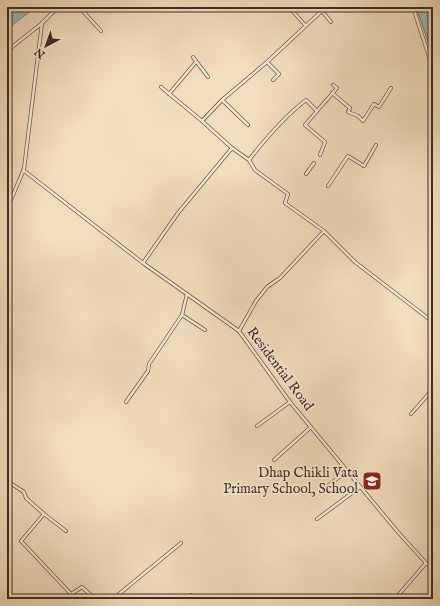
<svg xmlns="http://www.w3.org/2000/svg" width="440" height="606" viewBox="0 0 440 606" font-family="'IM FELL English',serif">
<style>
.water{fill:#9cbbb6;stroke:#76837b}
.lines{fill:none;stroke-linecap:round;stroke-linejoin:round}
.street-casing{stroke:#6a5a4a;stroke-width:4}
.street{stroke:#f7e9d5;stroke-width:2.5}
.labels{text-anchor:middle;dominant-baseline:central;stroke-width:3.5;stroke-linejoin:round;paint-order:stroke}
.street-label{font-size:14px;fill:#3c2e23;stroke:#f7e9d5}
.poi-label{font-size:14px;fill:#3c2e23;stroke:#f7e9d5;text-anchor:end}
</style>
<rect width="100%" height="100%" fill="#f2ddbe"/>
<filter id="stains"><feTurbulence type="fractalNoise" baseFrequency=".005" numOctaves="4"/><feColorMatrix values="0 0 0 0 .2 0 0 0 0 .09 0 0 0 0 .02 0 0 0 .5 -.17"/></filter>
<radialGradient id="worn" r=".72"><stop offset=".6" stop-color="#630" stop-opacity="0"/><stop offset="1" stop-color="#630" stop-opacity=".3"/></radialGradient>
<g class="water">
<path d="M7 7H36L7 29Z"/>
<path d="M416 7H433V56Z"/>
</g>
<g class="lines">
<g class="street-casing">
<g id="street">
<path d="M79 7 101 31"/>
<path d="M289 7 305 25"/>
<path d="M413 7 433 69"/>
<path d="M322 11 331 22"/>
<path d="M7 51 41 24"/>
<path d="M193 57 208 77"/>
<path d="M267 62 279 74 273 80"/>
<path d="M161 87 202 121"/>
<path d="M332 93 350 108 348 112 358 116 363 121 374 104 379 107 391 88"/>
<path d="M169 94 196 62"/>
<path d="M222 100 248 125"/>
<path d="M317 111 305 125 325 142 320 155"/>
<path d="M232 148 249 160 255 170 288 194 285 203 324 231 355 262 433 322"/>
<path d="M249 160C266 138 284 117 306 100L317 111 337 88 333 85"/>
<path d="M23 170 143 263 239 331 290 402 397 531 426 563 433 569"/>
<path d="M306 174 314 163"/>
<path d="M328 186 348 156 364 166 376 145"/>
<path d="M7 209 24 169 42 23 58 7"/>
<path d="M143 263 178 213 232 148 202 121 222 100 267 62 326 7"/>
<path d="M182 315 205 330"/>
<path d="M239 331 256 301 267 287 280 278 324 231"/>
<path d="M126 402 148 371 149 364 182 315 187 294"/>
<path d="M411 414 433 389"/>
<path d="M257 426 290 402"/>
<path d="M274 460 311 427"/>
<path d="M7 481 24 492 26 498 44 514"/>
<path d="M321 491 347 471"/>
<path d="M317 519 360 487"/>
<path d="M66 531 44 514 21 541 71 594 82 587 95 599"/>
<path d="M191 595 193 599"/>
<path d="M113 599 181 543"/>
<path d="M395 599 426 563"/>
</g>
</g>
<use href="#street" class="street"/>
</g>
<defs>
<g id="school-square" transform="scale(1)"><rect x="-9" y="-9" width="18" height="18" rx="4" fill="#8f2418" stroke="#f7e9d5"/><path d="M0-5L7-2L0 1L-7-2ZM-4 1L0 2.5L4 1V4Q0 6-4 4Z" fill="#fff"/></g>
</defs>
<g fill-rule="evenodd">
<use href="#school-square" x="372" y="481"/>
</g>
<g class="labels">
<g class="street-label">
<text transform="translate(280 369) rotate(53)">Residential Road</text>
</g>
<g class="poi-label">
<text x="358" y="473">Dhap Chikli Vata<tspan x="358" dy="16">Primary School, School</tspan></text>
</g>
</g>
<rect width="440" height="606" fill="none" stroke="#f2ddbe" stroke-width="24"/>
<rect x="8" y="8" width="424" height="590" fill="none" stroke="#3c2e23" stroke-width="2"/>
<rect x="12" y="12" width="416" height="582" fill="none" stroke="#3c2e23"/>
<g transform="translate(46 46) rotate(221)" stroke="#f7e9d5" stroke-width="3" paint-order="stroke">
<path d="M0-3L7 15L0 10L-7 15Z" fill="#3c2e23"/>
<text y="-6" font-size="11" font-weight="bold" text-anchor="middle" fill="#3c2e23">N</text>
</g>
<rect width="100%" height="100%" filter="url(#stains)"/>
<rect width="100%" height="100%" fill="url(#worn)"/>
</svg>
